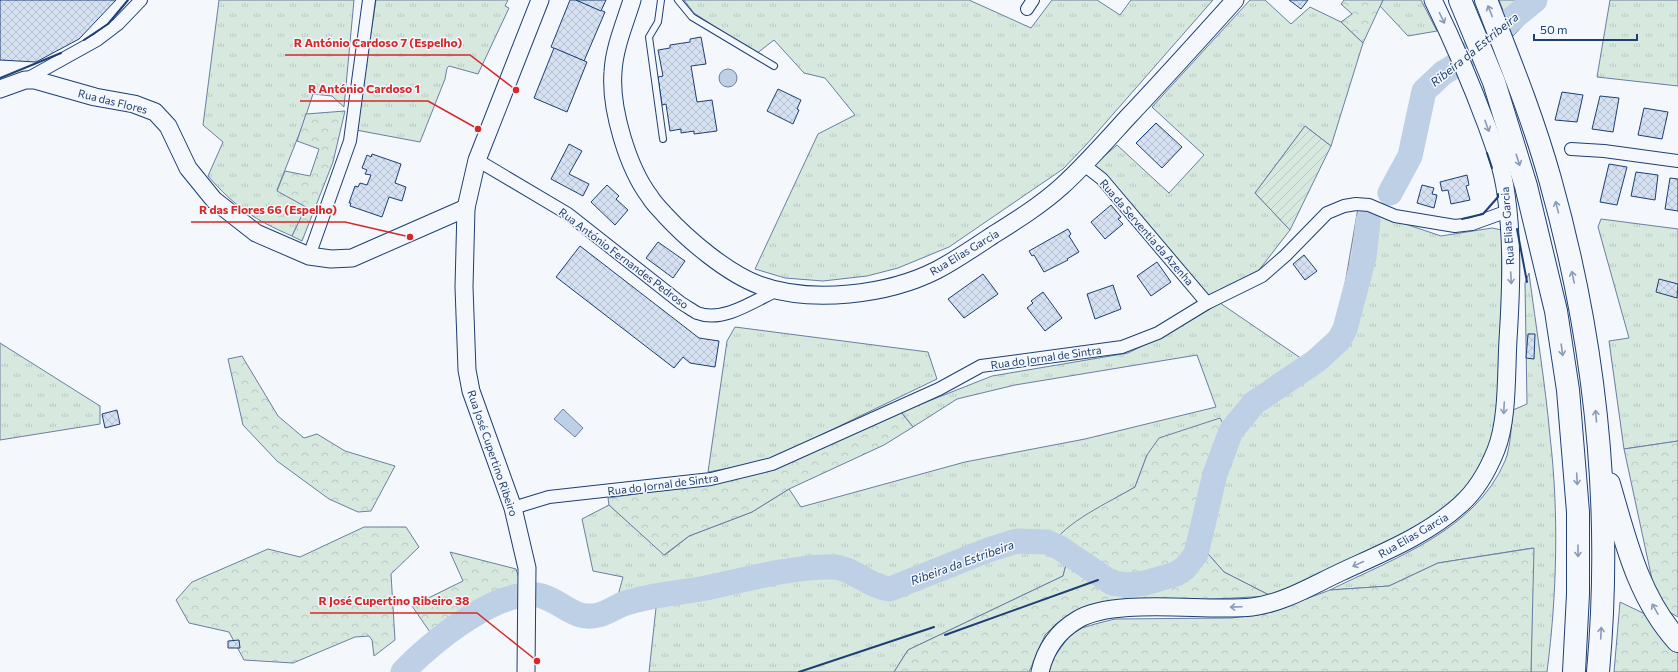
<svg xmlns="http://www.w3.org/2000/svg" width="1678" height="672" viewBox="0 0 1678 672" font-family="Commissioner,sans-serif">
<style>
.grass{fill:url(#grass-tufts);stroke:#687fa3}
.forest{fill:url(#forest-crowns);stroke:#687fa3}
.garden{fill:url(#garden-furrows);stroke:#687fa3}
.water{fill:#bed0e5;stroke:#687fa3}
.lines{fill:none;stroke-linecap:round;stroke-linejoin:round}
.river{stroke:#bed0e5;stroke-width:25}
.building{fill:url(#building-cross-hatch);stroke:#1d3f73}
.lane-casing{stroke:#1d3f73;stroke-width:8}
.street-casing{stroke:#1d3f73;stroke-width:14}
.secondary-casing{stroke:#1d3f73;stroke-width:19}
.highway-casing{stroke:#1d3f73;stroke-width:24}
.lane{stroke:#f4f7fb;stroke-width:6}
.street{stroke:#f4f7fb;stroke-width:12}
.secondary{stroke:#f4f7fb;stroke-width:17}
.highway{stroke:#f4f7fb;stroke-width:22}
.wall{stroke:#1d3f73;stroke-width:2}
.oneway{stroke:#889bb7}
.labels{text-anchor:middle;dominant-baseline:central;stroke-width:3;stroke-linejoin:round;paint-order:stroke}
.street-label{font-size:11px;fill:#1d3f73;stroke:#f4f7fb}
.water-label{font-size:12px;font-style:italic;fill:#1d3f73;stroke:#f4f7fb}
.leader{fill:none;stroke:#d62828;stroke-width:1.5}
.callout-dot{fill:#d62828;stroke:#f4f7fb;stroke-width:1.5}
.callout-label{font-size:12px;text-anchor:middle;font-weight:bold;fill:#d62828;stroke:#f4f7fb;stroke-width:3;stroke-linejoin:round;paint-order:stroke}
</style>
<defs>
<pattern id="grass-tufts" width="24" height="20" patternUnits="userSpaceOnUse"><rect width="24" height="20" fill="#d7e8df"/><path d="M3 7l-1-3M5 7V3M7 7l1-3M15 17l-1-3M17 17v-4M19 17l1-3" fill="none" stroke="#b8c8c3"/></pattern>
<pattern id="forest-crowns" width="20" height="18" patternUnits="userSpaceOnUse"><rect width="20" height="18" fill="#d7e8df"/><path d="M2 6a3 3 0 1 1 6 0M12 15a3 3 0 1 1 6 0" fill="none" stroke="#b8c8c3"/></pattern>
<pattern id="garden-furrows" width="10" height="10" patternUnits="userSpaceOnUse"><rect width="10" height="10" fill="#d7e8df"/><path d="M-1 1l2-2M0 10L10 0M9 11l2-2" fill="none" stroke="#b8c8c3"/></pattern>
<pattern id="building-cross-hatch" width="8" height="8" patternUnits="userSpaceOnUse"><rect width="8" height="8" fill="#d5e0f0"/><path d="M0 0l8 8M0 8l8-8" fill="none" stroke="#b6c1d1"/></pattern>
</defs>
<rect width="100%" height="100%" fill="#f4f7fb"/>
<g class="grass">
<path d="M219 0H354L344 107 332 96 313 94 302 127 277 190 306 207 292 236C255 220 235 207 208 176L223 142 203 125Z"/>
<path d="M376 0H508L505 6 509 8 478 74 449 66 447 68 445 79 420 142 356 130Z"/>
<path d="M684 0H969L1031 28 1052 0H1097L1120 15 1131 0H1213L1086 145 1063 169 949 247 898 268 867 276 823 281 785 278 755 269 818 134 855 115 825 78 804 73 774 40 756 54 694 13Z"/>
<path d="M1250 0H1265L1291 24 1310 7 1341 22 1363 43 1331 146 1305 126 1255 193 1290 230 1259 270 1209 295 1094 165 1117 145 1169 193 1204 155 1152 107Z"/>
<path d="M1383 0H1421L1437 31 1408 36 1380 6Z"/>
<path d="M1499 0H1546L1513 36Z"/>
<path d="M1610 0H1678V86L1597 77Z"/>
<path d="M1358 208 1441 236 1492 228 1502 230 1501 375 1498 432 1489 453 1463 494 1430 522 1271 596 1224 572 1202 547 1204 527 1147 455 1135 487 1090 513 1068 557 1063 576 908 650 894 672H649L656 608 580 619 537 600 538 584 581 608 616 603 623 577 593 571 582 519 609 505 665 555 689 536 752 512 789 489 801 507 965 462 1085 439 1216 407 1197 355 1015 385 957 399 913 427 901 412 992 376 1128 353 1176 329 1220 303 1305 361 1330 340 1338 325Z"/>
<path d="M1601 219 1678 229V441L1624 449 1609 341 1629 338 1598 227Z"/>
<path d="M1529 273C1536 327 1545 382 1550 436 1559 514 1557 594 1547 672H1531L1533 548 1438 563 1389 586 1330 590C1394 558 1475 531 1505 461 1511 446 1511 426 1513 410L1527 404 1525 283Z"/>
<path d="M735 327 928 352 937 379 767 461 708 472 727 341Z"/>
<path d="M0 343 100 406V424L0 440Z"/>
<path d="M433 637 441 648 414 672H395Z"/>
</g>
<g class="forest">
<path d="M1344 0H1383L1363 43 1341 22 1352 14 1341 4Z"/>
<path d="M345 111 333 162 302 241 292 236 306 207 277 191 285 171 310 176 319 149 297 141 306 114Z"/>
<path d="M242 356 278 416 304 438 317 434 345 451 395 466 371 511 358 512 329 499 277 461 243 425 228 359Z"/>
<path d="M901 412 913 427 884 445 789 489 752 512 689 536 664 555 609 505 608 498 706 484Z"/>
<path d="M1220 418 1231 438 1204 527 1202 547 1224 572 1271 596 1101 605 1069 615 1056 624 1045 635 1029 672H894L908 650 1063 576 1068 557 1049 548C1066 521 1108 503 1135 487L1147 455 1159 438Z"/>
<path d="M1678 441V617L1669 612 1653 584 1624 449Z"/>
<path d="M364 527H406L419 547 391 574 395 640 374 656 372 640 369 636 355 637 293 663 244 660 229 632 189 623 176 600 192 582 268 549 300 557Z"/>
<path d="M1534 548 1531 672H1049L1052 660 1070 635 1082 628 1095 624 1115 619 1231 618 1265 614 1330 590 1389 586 1438 563Z"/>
<path d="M450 552 516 569 519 578 517 602 499 608 441 648 412 606 463 581Z"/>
<path d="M1620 602 1645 614 1678 652V672H1614Z"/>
</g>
<path class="garden" d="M1305 126 1331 146 1290 230 1255 193Z"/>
<g class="water">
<circle cx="728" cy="78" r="9"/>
<path d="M563 409 583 428 575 437 554 419Z"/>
</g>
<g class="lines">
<g class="river">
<path d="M1390 193 1410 156 1424 91 1443 73 1453 67 1535 0"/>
<path d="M403 672C430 643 501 585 542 596 562 602 575 621 598 615 608 613 616 606 626 603 651 595 680 593 706 588 744 580 794 566 832 567 853 567 868 587 890 589L988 550 1017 541 1047 542 1060 548 1112 583 1128 585 1145 583 1176 574 1185 568 1196 554 1215 474 1231 431 1254 403 1316 361 1339 340 1345 329 1364 257 1368 221"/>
</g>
</g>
<g class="building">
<path d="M0 0H116L79 39 36 62 0 60Z"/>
<path d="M570 0H576L605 12 584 61 551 47Z"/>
<path d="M576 0H606L601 11Z"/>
<path d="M1289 0H1308L1301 9Z"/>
<path d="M701 37 706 64 691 66 697 102 712 100 717 131 694 134V131L681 133V129L670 131 666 104 662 105 658 77 663 76 658 50 670 48V45L690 42V39Z"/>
<path d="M554 48 587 62 567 112 534 98Z"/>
<path d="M778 89 801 100 797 109 799 110 793 124 767 111Z"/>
<path d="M1562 92 1583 95 1577 122 1555 120Z"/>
<path d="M1600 96 1619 98 1613 132 1592 129Z"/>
<path d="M1644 108 1668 112 1662 139 1638 135Z"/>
<path d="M1156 123 1182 147 1162 168 1136 143Z"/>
<path d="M569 144 582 151 569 174 589 184 583 196 551 179Z"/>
<path d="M372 154 401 164 395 183 406 187 402 201 389 197 382 217 350 206 351 203H349L355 186 358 187 360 183 367 185 371 175 365 174 367 170 362 168 367 155 371 157Z"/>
<path d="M1609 164 1627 167 1617 205 1600 202Z"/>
<path d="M1636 172 1658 175 1655 200 1631 196Z"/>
<path d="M1467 175 1469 185 1466 186 1470 200 1451 204 1448 190 1442 191 1440 182Z"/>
<path d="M1670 178 1678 179V211L1665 209Z"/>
<path d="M607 185 619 196 616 199 628 210 615 225 591 202Z"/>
<path d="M1422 185 1434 188 1432 194 1437 195 1434 208 1417 203Z"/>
<path d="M1111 205 1121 217 1118 219 1123 224 1105 239 1091 222Z"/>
<path d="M1068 229 1071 234 1069 236 1079 252 1067 259 1068 260 1044 272 1034 255 1032 256 1029 251Z"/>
<path d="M658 242 685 261 673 278 646 258Z"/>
<path d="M580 246 699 338 719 341 715 367 690 363 683 357 674 368 556 277Z"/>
<path d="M1304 255 1317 271 1305 280 1293 264Z"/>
<path d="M1157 262 1171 282 1151 296 1137 276Z"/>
<path d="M983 274 998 294 964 318 948 299Z"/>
<path d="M1659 279 1678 284 1677 298 1656 292Z"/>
<path d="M1113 285 1121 309 1095 319 1087 294Z"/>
<path d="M1043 292 1062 318 1045 331 1027 308 1033 303 1031 301Z"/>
<path d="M1528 334H1535L1534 359 1526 358Z"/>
<path d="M117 410 120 424 105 428 102 414Z"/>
<path d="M239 640 240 648H228V641Z"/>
</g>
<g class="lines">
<g class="lane-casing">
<g id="lane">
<path d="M661 0 658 22 649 37 663 139"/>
<path d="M678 0 692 17 774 66"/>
</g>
</g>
<g class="street-casing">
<g id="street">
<path d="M1027 9 1033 0"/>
<path d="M25 80 97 40 118 24 141 0"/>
<path d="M1571 149 1604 151 1678 161"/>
<path d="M477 160 568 214 681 303C686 306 692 310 697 313 723 323 754 301 777 290"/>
<path d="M1084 165 1102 179 1207 303"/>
<path d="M309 256 350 141 369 0"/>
<path d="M513 508 549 497 711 479 772 464 939 389 981 366 1122 347 1158 333 1207 303 1262 276 1286 255 1327 213 1344 206 1356 204 1369 205 1395 216 1455 226 1472 224 1508 211"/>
</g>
</g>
<g class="secondary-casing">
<g id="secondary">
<path d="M632 0C625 23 614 48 613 72 610 109 628 168 650 197 654 204 660 209 665 215 688 240 727 273 759 285 811 304 888 295 937 270 956 260 975 247 993 235 1017 220 1041 205 1062 186 1085 165 1106 141 1127 118 1164 79 1199 40 1235 0"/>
<path d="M0 89 25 80H35L95 97 134 104 155 112 168 126 188 168 214 200 256 233 309 256 331 259 352 258 466 208"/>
<path d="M526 672 527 568 513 508 471 391 467 370 464 287 466 208 477 160 540 0"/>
<path d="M1040 672C1045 650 1057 632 1077 620 1114 597 1206 612 1252 607 1284 603 1313 585 1341 572 1382 553 1427 535 1460 505 1476 491 1488 470 1496 450 1508 420 1506 374 1508 340 1511 292 1513 242 1506 194 1503 170 1495 148 1487 126 1471 83 1453 41 1433 0"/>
</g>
</g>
<g class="highway-casing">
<g id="highway">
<path d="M1460 0 1494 82 1526 186 1556 311 1568 390 1578 512V594L1574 672"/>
<path d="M1486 0C1509 59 1533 118 1550 179 1595 339 1613 506 1598 672"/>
<path d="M1609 484C1625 539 1638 597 1678 641"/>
</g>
</g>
<use href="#lane" class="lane"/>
<use href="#street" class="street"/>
<use href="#secondary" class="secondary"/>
<use href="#highway" class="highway"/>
<g class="wall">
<path d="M84 40 108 24 128 0"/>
<path d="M0 78 61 53"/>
<path d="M1487 153 1492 168"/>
<path d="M1462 219 1483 214 1498 197V194"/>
<path d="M1517 229 1527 282"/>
<path d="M945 635 1098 580"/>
<path d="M799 672 934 627"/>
</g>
</g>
<defs><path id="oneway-shaft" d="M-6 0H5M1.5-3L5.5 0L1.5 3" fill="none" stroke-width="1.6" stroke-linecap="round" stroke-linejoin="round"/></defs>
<g class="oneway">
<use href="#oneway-shaft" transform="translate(1490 11) rotate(-112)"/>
<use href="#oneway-shaft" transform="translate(1442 18) rotate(64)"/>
<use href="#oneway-shaft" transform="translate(1487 126) rotate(70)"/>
<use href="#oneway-shaft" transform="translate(1518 160) rotate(72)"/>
<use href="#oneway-shaft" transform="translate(1557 207) rotate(-104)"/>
<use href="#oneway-shaft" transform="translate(1573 277) rotate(-102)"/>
<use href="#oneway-shaft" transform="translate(1511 278) rotate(87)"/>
<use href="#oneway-shaft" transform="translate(1562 350) rotate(82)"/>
<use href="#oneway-shaft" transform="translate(1504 408) rotate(93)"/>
<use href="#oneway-shaft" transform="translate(1596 416) rotate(-95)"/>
<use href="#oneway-shaft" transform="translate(1577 479) rotate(87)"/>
<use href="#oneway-shaft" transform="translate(1578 551) rotate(90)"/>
<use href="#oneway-shaft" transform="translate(1358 564) rotate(155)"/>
<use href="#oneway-shaft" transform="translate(1236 607) rotate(178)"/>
<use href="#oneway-shaft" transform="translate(1655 609) rotate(-120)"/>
<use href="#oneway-shaft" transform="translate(1601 633) rotate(-87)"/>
</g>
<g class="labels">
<g class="street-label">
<text transform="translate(113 101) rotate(14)">Rua das Flores</text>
<text transform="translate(1507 226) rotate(-94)">Rua Elias Garcia</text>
<text transform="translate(1147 232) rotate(49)">Rua da Serventia da Azenha</text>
<text transform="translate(964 252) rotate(-31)">Rua Elias Garcia</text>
<text transform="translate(624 258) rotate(37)">Rua António Fernandes Pedroso</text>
<text transform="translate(1046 357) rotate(-8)">Rua do Jornal de Sintra</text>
<text transform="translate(493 453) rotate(71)">Rua José Cupertino Ribeiro</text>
<text transform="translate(663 484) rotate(-7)">Rua do Jornal de Sintra</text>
<text transform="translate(1413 535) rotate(-30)">Rua Elias Garcia</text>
</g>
<g class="water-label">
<text transform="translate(1474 49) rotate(-39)">Ribeira da Estribeira</text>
<text transform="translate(962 562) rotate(-20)">Ribeira da Estribeira</text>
</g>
</g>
<path class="leader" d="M516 90L470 55H285M478 129L428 101H300M410 237L345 222H191M537 661L477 613H310"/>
<g class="callout-dot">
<circle cx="516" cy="90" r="4"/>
<circle cx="478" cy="129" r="4"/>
<circle cx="410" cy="237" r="4"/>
<circle cx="537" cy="661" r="4"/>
</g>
<g class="callout-label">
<text x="378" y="47">R António Cardoso 7 (Espelho)</text>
<text x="364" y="93">R António Cardoso 1</text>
<text x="268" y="214">R das Flores 66 (Espelho)</text>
<text x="394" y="605">R José Cupertino Ribeiro 38</text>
</g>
<path d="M1534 34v6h103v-6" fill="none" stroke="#1d3f73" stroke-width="2"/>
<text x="1540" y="34" font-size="12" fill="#1d3f73" stroke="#f4f7fb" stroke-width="3" paint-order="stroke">50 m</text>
</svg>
